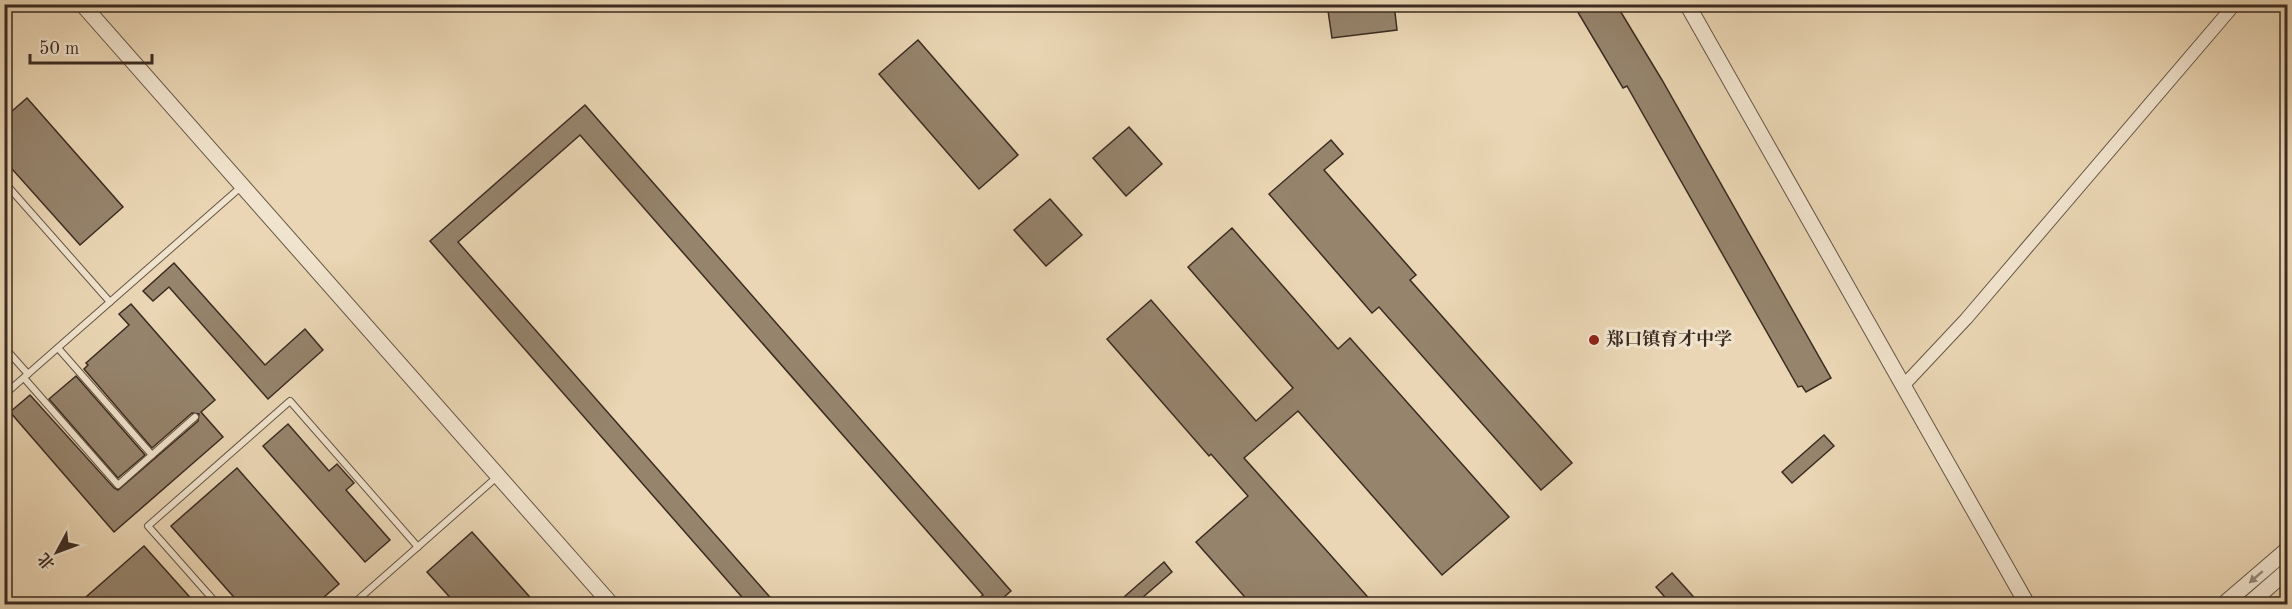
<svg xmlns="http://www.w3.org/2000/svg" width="2292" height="609" viewBox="0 0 2292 609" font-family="'Old Standard TT','Noto Serif SC',serif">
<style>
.building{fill:#96846d;stroke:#3a2b21;stroke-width:1.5}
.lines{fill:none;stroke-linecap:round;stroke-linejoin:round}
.service-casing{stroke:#665646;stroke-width:8}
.minor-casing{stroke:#665646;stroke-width:14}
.tertiary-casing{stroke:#665646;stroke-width:17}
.service{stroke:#f1e4ce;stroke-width:6}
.minor{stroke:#f1e4ce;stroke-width:12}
.tertiary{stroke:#f1e4ce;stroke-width:15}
.oneway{fill:#968878}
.poi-dot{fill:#8f2418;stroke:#f1e4ce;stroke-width:2}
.labels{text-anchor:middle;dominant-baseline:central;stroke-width:6;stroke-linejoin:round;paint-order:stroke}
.poi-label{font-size:18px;font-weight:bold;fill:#3a2b21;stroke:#f1e4ce;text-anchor:start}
</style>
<rect width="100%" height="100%" fill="#ead6b4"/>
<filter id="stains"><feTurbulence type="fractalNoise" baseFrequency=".00333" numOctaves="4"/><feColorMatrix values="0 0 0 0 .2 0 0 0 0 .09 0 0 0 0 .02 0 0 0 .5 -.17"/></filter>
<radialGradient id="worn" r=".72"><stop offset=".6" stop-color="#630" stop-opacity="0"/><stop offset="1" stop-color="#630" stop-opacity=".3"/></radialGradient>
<g class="building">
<path d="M1327 4H1394L1397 30 1332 38Z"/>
<path d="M1573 4H1616L1662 80 1831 378 1806 392 1802 386 1798 387 1627 86 1623 88Z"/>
<path d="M918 40 1018 155 979 189 879 74Z"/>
<path d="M27 98 123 207 80 245 4 160V118Z"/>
<path d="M585 105 1011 591 996 604H972L983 595 580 135 458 242 776 604H748L430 241Z"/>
<path d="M1129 127 1162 164 1126 196 1093 158Z"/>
<path d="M1331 140 1343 154 1324 170 1416 275 1410 280 1572 463 1541 490 1379 307 1372 313 1269 194Z"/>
<path d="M1050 199 1082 235 1046 266 1014 230Z"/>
<path d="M1232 228 1338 349 1350 338 1509 517 1442 575 1298 411 1244 458 1374 604H1251L1196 542 1248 496 1211 454 1209 456 1107 339 1151 300 1256 421 1293 388 1188 267Z"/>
<path d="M174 263 265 365 305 329 323 350 268 399 169 287 153 301 143 291Z"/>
<path d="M131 304 215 400 201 412 223 437 114 532 10 412 30 395 114 488 118 490 198 421 199 414 192 413 152 448 84 369 88 365 86 363 129 325 119 314Z"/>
<path d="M76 376 145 455 118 478 49 399Z"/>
<path d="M288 424 329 471 337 464 354 483 346 490 390 540 365 562 263 446Z"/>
<path d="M1824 435 1834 446 1792 483 1782 472Z"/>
<path d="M237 468 339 584 316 604H240L171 526Z"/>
<path d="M472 532 536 604H456L427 572Z"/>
<path d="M144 546 196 604H78Z"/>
<path d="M1164 562 1172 572 1135 604H1116Z"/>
<path d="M1672 573 1700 604H1671L1656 587Z"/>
</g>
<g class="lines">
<g class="service-casing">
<g id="service">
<path d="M4 182 110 302"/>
<path d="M4 347 28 374"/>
<path d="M58 348 152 455"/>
<path d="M24 378 118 485 195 417"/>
<path d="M4 395 242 186"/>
<path d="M217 604 148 526 290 401 418 547"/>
<path d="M353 604 498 476"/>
</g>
</g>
<g class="minor-casing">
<path id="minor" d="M1903 386 1966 319 2235 4"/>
</g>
<g class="tertiary-casing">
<g id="tertiary">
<path d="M82 4 611 604"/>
<path d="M1687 4 2027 604"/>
<path d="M2224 604 2288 549"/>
<path d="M2249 604 2288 570"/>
</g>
</g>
<use href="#service" class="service"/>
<use href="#minor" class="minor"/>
<use href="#tertiary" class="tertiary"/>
</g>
<defs><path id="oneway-solid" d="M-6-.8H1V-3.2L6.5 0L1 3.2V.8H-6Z" transform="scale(1.5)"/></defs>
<use class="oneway" href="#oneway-solid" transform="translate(2256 577) rotate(139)"/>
<circle class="poi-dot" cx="1594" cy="340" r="6"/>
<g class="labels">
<g class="poi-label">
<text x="1606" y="340">郑口镇育才中学</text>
</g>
</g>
<rect width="2292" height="609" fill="none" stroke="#ead6b4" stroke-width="24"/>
<rect x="6" y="6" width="2280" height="597" fill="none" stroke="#3a2b21" stroke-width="3"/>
<rect x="12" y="12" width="2268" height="585" fill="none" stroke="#3a2b21" stroke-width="1.5"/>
<g transform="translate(57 552) rotate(229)" stroke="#f1e4ce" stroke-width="4.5" paint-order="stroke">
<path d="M0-4.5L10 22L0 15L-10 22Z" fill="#3a2b21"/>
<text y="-9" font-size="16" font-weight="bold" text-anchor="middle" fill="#3a2b21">北</text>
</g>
<path d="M30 54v9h122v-9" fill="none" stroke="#3a2b21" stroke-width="3"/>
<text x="39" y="54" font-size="18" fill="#3a2b21" stroke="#f1e4ce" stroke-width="4.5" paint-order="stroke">50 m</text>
<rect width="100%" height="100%" filter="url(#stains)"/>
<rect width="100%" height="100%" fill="url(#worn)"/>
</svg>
